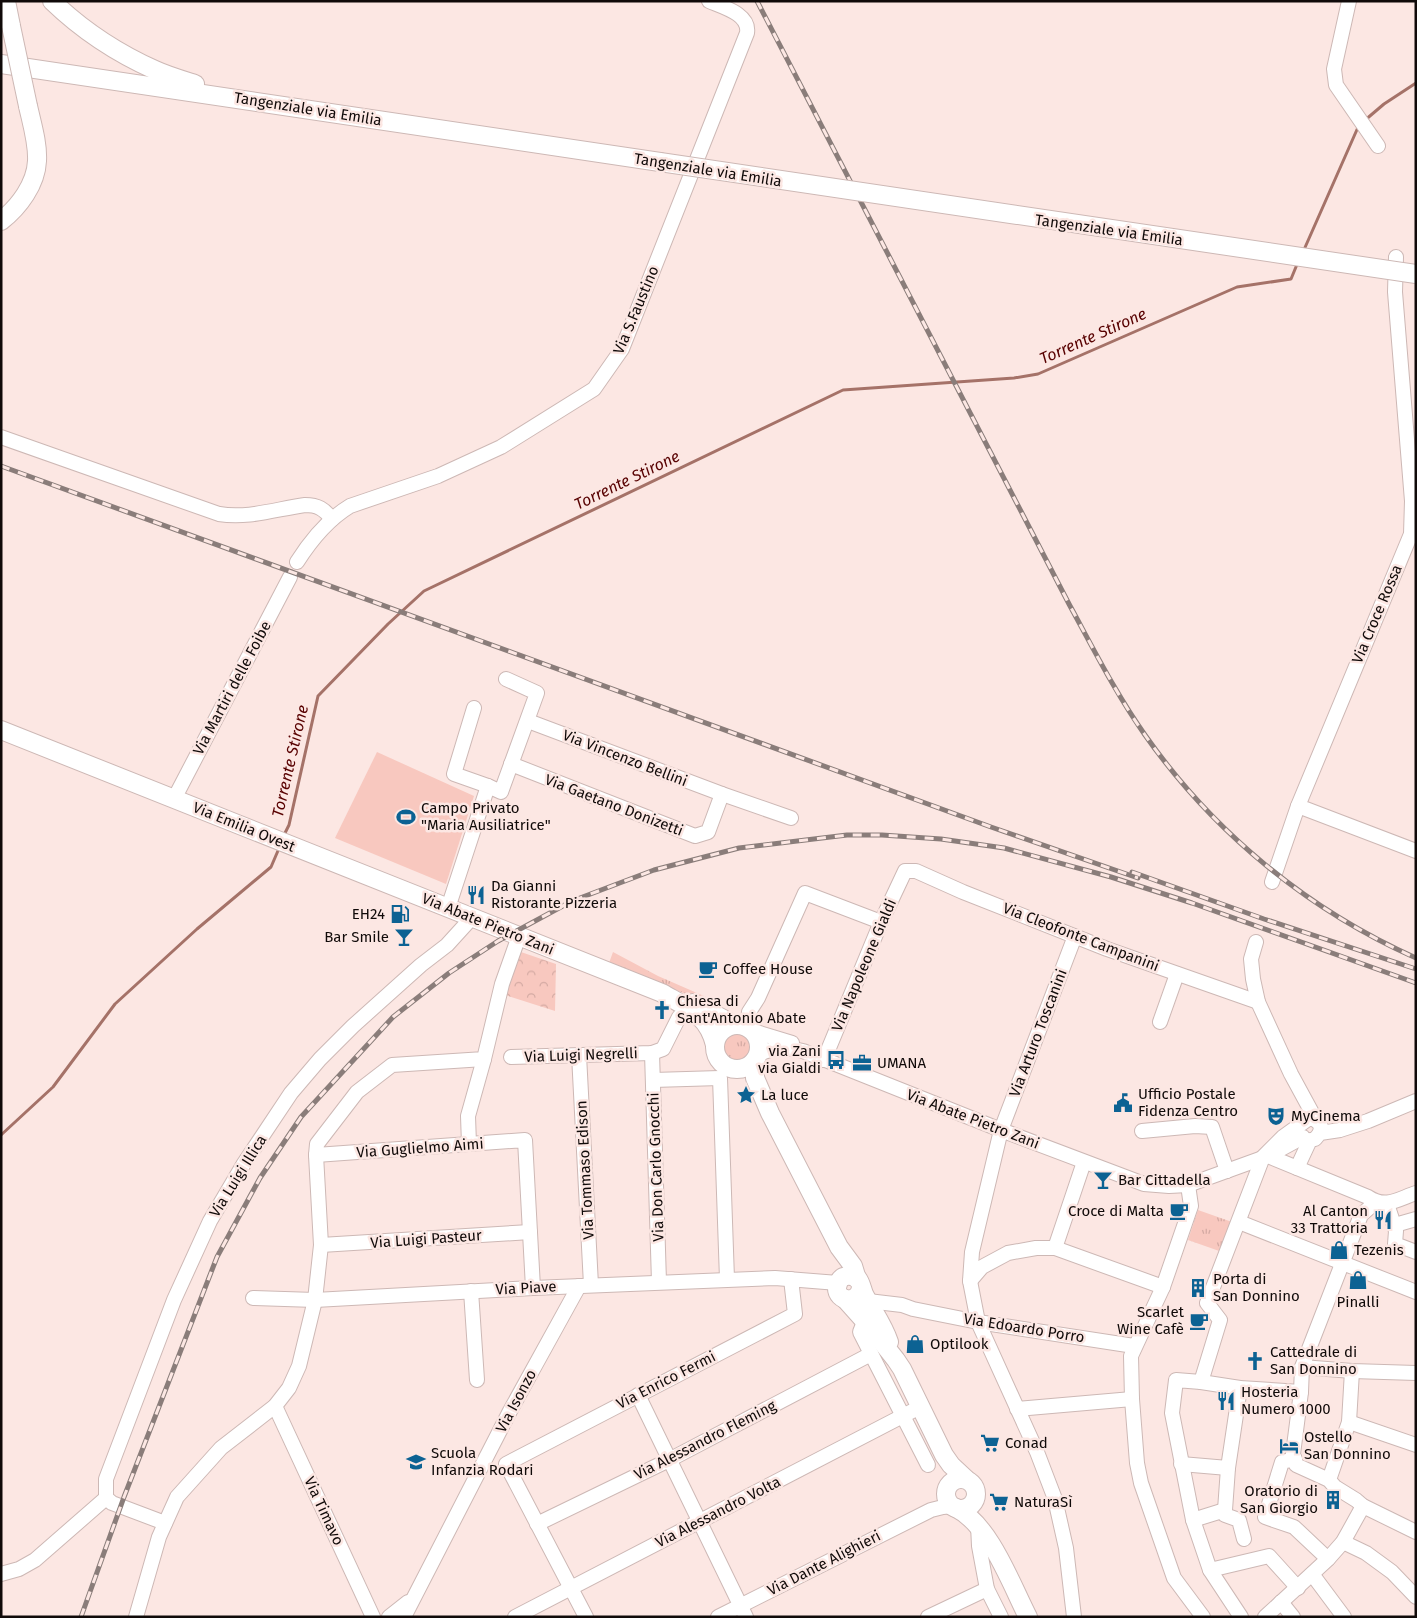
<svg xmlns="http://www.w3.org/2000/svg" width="1417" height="1618" viewBox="0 0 1417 1618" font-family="'Fira Sans',sans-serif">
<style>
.grass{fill:url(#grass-tufts)}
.park{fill:url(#park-crowns)}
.garden{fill:#f8c8bf}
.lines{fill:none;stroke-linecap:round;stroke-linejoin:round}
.stream{stroke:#a57268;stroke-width:3}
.minor-casing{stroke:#cdb8b5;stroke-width:16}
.major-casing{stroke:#cdb8b5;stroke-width:20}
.minor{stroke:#fff;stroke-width:14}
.major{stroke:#fff;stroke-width:18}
.rail-casing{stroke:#8a7d7a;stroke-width:5}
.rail{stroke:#fce7e3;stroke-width:3;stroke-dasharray:9;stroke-linecap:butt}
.major-bridge-casing{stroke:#cdb8b5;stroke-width:20;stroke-linecap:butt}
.major-bridge{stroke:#fff;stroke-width:18}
.labels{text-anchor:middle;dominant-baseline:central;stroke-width:5;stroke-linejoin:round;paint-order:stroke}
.street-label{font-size:15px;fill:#100a09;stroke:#fce7e3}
.poi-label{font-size:15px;fill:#100a09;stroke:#fce7e3;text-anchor:start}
.water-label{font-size:16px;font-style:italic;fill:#580100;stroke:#fce7e3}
</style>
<defs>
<pattern id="grass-tufts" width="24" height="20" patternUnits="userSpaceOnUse" patternTransform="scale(1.25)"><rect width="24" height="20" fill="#f8c8bf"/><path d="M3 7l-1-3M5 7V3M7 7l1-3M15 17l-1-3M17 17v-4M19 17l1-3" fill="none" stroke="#d4aaa3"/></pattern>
<pattern id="park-crowns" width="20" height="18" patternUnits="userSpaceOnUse" patternTransform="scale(1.25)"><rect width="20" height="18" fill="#f8c8bf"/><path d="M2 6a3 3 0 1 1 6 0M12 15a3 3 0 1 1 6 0" fill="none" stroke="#d4aaa3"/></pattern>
</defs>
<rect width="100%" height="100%" fill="#fce7e3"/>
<g class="grass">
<path d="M613 952 658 976 720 1003 715 1010 696 998 609 963Z"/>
<circle cx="736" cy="1046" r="14"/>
<path d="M1198 1210 1232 1222 1222 1252 1188 1240Z"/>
</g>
<path class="park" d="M518 951 556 964 555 1011 505 995Z"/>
<path class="garden" d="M377 752 474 796 446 884 335 838Z"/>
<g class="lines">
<g class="stream">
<path d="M1364 121 1384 104 1416 83"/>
<path d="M1303 252 1359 125"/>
<path d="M284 835 289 825 318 696 388 624 424 591 843 390 1014 378 1038 374 1237 287 1291 279 1298 262"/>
<path d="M1 1135 53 1087 115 1004 197 929 271 867 280 846"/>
</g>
<g class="minor-casing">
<g id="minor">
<path d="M1349 1 1334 69 1336 85 1378 146"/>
<path d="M1396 257 1395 292 1412 501 1411 534 1298 806 1416 851"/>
<path d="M1 437 219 514C248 519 276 509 305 505 318 505 324 509 332 519"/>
<path d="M297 562C311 540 327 520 350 506L438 476 501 447 594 389 622 349 747 33C750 14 723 7 709 1"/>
<path d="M474 708 454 774 488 786"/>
<path d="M528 721 722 794 791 818"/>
<path d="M511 764 695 836 708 832 722 794"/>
<path d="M174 799 290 577"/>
<path d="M1272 882 1298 806"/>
<path d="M448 908 488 786 501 792 537 693 506 679"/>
<path d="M1256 942 1251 959 1253 979 1258 1002 1291 1074 1316 1120"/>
<path d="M1160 1022 1177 974"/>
<path d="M747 1027 749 1012 758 998 805 893 881 922"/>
<path d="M753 1031 792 1043"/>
<path d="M652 1053 659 1282"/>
<path d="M579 1055 591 1285"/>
<path d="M758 1055C776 1046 783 1047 803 1051L1001 1130 1144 1184 1169 1186 1188 1185 1268 1156 1303 1137"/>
<path d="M511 1057 652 1053 663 1049 679 1017"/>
<path d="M824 1060 881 922 905 871H916L963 892 1107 949 1258 1002"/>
<path d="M653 1080 720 1078 727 1279"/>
<path d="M1142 1131 1195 1126 1212 1127 1227 1171"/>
<path d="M1315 1139 1320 1133 1340 1130 1368 1121 1416 1101"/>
<path d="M469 1144 468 1116 484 1059"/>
<path d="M316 1155 525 1140 533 1288"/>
<path d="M1268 1156 1368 1197C1386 1209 1398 1199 1416 1193"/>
<path d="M1297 1168 1310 1140"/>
<path d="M1188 1185 1191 1206 1163 1287 1131 1356 1132 1399 1137 1463 1141 1483 1174 1578 1203 1617"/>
<path d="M1376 1202 1361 1215 1302 1367 1301 1392 1293 1454 1296 1465 1329 1480 1335 1487 1356 1500 1363 1506 1416 1532"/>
<path d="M1387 1204 1396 1231 1395 1244 1416 1252"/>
<path d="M1239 1222 1416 1292"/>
<path d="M1395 1225 1416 1219"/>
<path d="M321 1245 530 1232"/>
<path d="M1055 1248 1084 1162"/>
<path d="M970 1281 982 1267 1008 1253 1036 1248H1055L1163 1287"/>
<path d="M471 1291 477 1380"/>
<path d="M253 1298 315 1300 533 1288 775 1278 838 1283"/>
<path d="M868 1301 902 1305 913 1309 978 1322 1134 1346"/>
<path d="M864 1322 860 1332 928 1465"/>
<path d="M1302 1367 1352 1371 1416 1373"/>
<path d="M1201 1382 1220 1320 1207 1303 1263 1157 1283 1137 1308 1119H1314L1319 1123 1321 1127 1320 1133"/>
<path d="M638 1395 746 1617"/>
<path d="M275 1406 373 1617"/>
<path d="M1017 1409 1132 1399"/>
<path d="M1349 1422 1416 1445"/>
<path d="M1295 1459 1282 1462 1265 1517 1294 1527 1328 1559"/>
<path d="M1181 1464 1228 1468"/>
<path d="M1329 1480 1349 1422 1352 1371"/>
<path d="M1225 1510 1228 1468 1240 1388"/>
<path d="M1225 1510V1515L1239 1520 1244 1539"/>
<path d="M1193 1520 1225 1510"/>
<path d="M165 1523 112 1503 106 1498V1479L174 1300 210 1221 243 1165 291 1093 320 1059 353 1026 421 965 447 945 467 923 470 916"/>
<path d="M537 1524 669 1460 871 1354"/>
<path d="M978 1525 979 1546 987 1589 1001 1617"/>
<path d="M1343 1542 1366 1553 1392 1572 1416 1597"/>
<path d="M1210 1570 1269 1556 1298 1588"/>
<path d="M1 1574 19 1569 35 1560 106 1498"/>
<path d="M1312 1574 1344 1617"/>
<path d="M1281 1602 1293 1617"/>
<path d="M136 1617 159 1537 177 1497 221 1448 275 1406 289 1388 299 1366 315 1300 321 1245 316 1155 317 1144 357 1092 392 1065 484 1059 502 984 519 936"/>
<path d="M389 1617 408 1602"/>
<path d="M404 1617 510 1411 579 1286"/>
<path d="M515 1617 920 1407"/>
<path d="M586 1617 506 1464 795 1314 791 1279"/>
<path d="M718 1617 931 1510 943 1507 952 1506"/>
<path d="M928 1617 987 1589"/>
<path d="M1074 1617 1066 1548 1055 1499 1037 1452 978 1322 970 1281 972 1252 1001 1130 1075 936"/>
<path d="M1241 1617 1210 1570 1193 1520 1172 1413 1176 1380 1201 1382 1240 1388 1301 1392"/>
<path d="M1265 1617 1328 1559 1343 1542 1363 1506"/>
</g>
</g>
<g class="major-casing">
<g id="major">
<path d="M6 1 11 26"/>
<path d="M52 1C82 30 117 53 155 70 168 76 182 80 195 84"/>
<path d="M1 64 660 162"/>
<path d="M1 221C19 207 36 184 37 161 38 143 32 124 28 106"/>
<path d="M1 730 662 993C688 1008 708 1015 715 1045"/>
<path d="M693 1003 735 1025"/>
<circle cx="737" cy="1047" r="22"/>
<path d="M755 1060V1078L770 1113 839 1247 853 1266 857 1279"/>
<path d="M861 1287C859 1305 836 1302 837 1287 838 1283 840 1279 843 1277 848 1275 854 1276 858 1279 861 1283 862 1289 864 1294 872 1310 883 1324 889 1342"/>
<path d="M845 1299 870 1327 877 1326 879 1322"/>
<path d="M870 1327 896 1360 902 1369 944 1455 951 1465 966 1479"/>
<circle cx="961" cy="1494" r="15"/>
<path d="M956 1508C990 1525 1011 1584 1028 1617"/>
</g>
</g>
<use href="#minor" class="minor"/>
<use href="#major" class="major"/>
<g class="rail-casing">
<g id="rail">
<path d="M757 1 1069 604C1093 648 1116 694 1145 735 1213 832 1308 910 1416 958"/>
<path d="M1 466 991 827 1138 878"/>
<path d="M1132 872 1264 919 1416 969"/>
<path d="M81 1617 124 1497 217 1257 260 1178 301 1117 393 1017 449 973 498 941 572 901 654 870 739 848 847 835H882L941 839 1004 848 1111 877 1192 903 1416 983"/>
</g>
</g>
<use href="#rail" class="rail"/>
<g class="major-bridge-casing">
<g id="major-bridge">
<path d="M11 26 28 106"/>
<path d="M660 162 1416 274"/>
</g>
</g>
<use href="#major-bridge" class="major-bridge"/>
</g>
<defs>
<g id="stadium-bare" transform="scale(1.5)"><path d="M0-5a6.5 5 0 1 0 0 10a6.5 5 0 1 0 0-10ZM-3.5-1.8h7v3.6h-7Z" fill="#0c6293" stroke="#fce7e3" stroke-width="2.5" paint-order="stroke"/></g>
<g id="restaurant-bare" transform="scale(1.5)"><path d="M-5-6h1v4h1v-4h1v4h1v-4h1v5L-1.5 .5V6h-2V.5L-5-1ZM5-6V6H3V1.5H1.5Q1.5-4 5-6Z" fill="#0c6293" stroke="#fce7e3" stroke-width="2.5" paint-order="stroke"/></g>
<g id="fuel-bare" transform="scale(1.5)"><path d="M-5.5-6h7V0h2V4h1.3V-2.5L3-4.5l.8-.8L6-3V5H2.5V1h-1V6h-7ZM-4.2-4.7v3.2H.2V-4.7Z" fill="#0c6293" stroke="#fce7e3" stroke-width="2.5" paint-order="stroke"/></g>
<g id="bar-bare" transform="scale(1.5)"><path d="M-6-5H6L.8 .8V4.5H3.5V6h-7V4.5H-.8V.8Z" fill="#0c6293" stroke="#fce7e3" stroke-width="2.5" paint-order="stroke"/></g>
<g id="cafe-bare" transform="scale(1.5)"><path d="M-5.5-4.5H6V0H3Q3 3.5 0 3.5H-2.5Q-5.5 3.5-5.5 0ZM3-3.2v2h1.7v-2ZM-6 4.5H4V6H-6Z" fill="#0c6293" stroke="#fce7e3" stroke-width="2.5" paint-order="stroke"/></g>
<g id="church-bare" transform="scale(1.5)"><path d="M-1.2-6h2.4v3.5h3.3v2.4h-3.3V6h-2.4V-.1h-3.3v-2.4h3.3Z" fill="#0c6293" stroke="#fce7e3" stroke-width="2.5" paint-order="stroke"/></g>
<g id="bus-bare" transform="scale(1.5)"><path d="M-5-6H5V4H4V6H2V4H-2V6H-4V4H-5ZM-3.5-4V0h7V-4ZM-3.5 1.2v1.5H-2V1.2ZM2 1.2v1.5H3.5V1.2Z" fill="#0c6293" stroke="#fce7e3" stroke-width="2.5" paint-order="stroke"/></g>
<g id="office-bare" transform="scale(1.5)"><path d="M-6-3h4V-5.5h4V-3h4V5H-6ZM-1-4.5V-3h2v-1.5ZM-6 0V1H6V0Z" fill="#0c6293" stroke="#fce7e3" stroke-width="2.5" paint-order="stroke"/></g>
<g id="sight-bare" transform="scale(1.5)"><path d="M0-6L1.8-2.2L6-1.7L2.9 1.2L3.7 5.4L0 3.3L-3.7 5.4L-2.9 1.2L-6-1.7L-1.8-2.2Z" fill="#0c6293" stroke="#fce7e3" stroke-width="2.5" paint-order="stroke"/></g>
<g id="civic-bare" transform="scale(1.5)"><path d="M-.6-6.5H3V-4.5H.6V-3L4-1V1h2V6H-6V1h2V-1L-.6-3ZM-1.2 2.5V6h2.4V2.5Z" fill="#0c6293" stroke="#fce7e3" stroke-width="2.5" paint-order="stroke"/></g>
<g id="theatre-bare" transform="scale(1.5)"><path d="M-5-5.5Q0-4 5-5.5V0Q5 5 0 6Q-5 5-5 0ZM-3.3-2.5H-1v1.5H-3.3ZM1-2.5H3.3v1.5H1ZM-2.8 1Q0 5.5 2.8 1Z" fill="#0c6293" stroke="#fce7e3" stroke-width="2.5" paint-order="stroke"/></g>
<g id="shop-bare" transform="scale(1.5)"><path d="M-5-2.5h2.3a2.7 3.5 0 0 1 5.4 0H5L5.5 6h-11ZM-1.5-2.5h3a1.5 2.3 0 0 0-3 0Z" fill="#0c6293" stroke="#fce7e3" stroke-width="2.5" paint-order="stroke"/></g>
<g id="building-bare" transform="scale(1.5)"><path d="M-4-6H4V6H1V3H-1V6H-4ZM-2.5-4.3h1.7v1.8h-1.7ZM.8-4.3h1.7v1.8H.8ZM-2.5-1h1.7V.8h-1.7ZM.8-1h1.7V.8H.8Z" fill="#0c6293" stroke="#fce7e3" stroke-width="2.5" paint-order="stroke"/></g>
<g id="supermarket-bare" transform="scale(1.5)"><path d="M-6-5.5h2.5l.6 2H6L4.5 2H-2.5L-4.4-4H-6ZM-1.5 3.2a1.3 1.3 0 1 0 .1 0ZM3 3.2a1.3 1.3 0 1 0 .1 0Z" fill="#0c6293" stroke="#fce7e3" stroke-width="2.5" paint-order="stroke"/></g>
<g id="hotel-bare" transform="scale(1.5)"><path d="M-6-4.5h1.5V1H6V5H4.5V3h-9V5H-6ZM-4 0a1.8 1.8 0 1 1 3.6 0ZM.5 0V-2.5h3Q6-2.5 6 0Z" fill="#0c6293" stroke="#fce7e3" stroke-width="2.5" paint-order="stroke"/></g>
<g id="school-bare" transform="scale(1.5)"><path d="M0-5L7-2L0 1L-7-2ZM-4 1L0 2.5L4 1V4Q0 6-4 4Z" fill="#0c6293" stroke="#fce7e3" stroke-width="2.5" paint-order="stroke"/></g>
</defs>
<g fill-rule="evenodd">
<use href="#stadium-bare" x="406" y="817"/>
<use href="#restaurant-bare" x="476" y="895"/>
<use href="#fuel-bare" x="400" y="914"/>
<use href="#bar-bare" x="404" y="937"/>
<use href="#cafe-bare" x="708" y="969"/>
<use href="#church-bare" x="662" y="1010"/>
<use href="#bus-bare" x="836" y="1060"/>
<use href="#office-bare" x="862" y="1063"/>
<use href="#sight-bare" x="746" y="1095"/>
<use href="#civic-bare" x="1123" y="1103"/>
<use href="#theatre-bare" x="1276" y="1116"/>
<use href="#bar-bare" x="1103" y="1180"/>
<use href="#cafe-bare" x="1179" y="1211"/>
<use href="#restaurant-bare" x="1383" y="1220"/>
<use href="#shop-bare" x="1339" y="1250"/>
<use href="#shop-bare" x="1358" y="1280"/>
<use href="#building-bare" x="1198" y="1288"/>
<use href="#cafe-bare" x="1199" y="1321"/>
<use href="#shop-bare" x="915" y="1344"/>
<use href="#church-bare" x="1255" y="1361"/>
<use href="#restaurant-bare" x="1226" y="1401"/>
<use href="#supermarket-bare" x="990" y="1443"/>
<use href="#hotel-bare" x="1289" y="1446"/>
<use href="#school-bare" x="416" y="1462"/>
<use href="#building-bare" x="1333" y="1500"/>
<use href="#supermarket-bare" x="999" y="1502"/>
</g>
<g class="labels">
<g class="street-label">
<text transform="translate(308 109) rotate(9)">Tangenziale via Emilia</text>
<text transform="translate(708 170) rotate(9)">Tangenziale via Emilia</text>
<text transform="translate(1109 230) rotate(8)">Tangenziale via Emilia</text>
<text transform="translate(636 310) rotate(-67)">Via S.Faustino</text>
<text transform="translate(1377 614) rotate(-67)">Via Croce Rossa</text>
<text transform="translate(232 688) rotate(-62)">Via Martiri delle Foibe</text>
<text transform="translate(625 758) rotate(21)">Via Vincenzo Bellini</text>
<text transform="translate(614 805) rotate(21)">Via Gaetano Donizetti</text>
<text transform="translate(244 827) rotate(22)">Via Emilia Ovest</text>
<text transform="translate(488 924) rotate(22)">Via Abate Pietro Zani</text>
<text transform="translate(1081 937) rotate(21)">Via Cleofonte Campanini</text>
<text transform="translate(864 965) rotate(-67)">Via Napoleone Gialdi</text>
<text transform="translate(1038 1033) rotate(-69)">Via Arturo Toscanini</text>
<text transform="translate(581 1055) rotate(-2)">Via Luigi Negrelli</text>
<text transform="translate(973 1119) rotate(21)">Via Abate Pietro Zani</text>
<text transform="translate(420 1148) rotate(-4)">Via Guglielmo Aimi</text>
<text transform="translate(656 1167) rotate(-92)">Via Don Carlo Gnocchi</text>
<text transform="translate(585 1170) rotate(-93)">Via Tommaso Edison</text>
<text transform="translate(238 1176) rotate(-58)">Via Luigi Illica</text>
<text transform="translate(426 1239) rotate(-4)">Via Luigi Pasteur</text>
<text transform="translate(526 1288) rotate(-3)">Via Piave</text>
<text transform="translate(1024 1328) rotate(9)">Via Edoardo Porro</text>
<text transform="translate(666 1380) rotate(-27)">Via Enrico Fermi</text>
<text transform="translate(516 1401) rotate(-62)">Via Isonzo</text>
<text transform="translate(705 1440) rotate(-27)">Via Alessandro Fleming</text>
<text transform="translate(324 1511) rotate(65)">Via Timavo</text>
<text transform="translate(718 1512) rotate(-27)">Via Alessandro Volta</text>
<text transform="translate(824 1563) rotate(-27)">Via Dante Alighieri</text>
</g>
<g class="poi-label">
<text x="421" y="808">Campo Privato<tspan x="421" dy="17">"Maria Ausiliatrice"</tspan></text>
<text x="491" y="886">Da Gianni<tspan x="491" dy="17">Ristorante Pizzeria</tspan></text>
<text x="385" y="914" text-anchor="end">EH24</text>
<text x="389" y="937" text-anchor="end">Bar Smile</text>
<text x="723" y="969">Coffee House</text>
<text x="677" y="1001">Chiesa di<tspan x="677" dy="17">Sant'Antonio Abate</tspan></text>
<text x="821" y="1051" text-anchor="end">via Zani<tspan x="821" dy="17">via Gialdi</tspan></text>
<text x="877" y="1063">UMANA</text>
<text x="1138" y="1094">Ufficio Postale<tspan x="1138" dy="17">Fidenza Centro</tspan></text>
<text x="761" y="1095">La luce</text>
<text x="1291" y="1116">MyCinema</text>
<text x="1118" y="1180">Bar Cittadella</text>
<text x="1164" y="1211" text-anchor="end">Croce di Malta</text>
<text x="1368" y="1211" text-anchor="end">Al Canton<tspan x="1368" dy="17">33 Trattoria</tspan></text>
<text x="1354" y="1250">Tezenis</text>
<text x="1213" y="1279">Porta di<tspan x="1213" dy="17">San Donnino</tspan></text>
<text x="1358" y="1302" text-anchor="middle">Pinalli</text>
<text x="1184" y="1312" text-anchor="end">Scarlet<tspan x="1184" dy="17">Wine Cafè</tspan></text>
<text x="930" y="1344">Optilook</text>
<text x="1270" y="1352">Cattedrale di<tspan x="1270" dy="17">San Donnino</tspan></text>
<text x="1241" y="1392">Hosteria<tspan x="1241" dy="17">Numero 1000</tspan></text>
<text x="1304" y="1437">Ostello<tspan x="1304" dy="17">San Donnino</tspan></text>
<text x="1005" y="1443">Conad</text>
<text x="431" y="1453">Scuola<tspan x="431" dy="17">Infanzia Rodari</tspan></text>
<text x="1318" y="1491" text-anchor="end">Oratorio di<tspan x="1318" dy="17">San Giorgio</tspan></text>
<text x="1014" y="1502">NaturaSì</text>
</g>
<g class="water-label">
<text transform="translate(1093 336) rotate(-24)">Torrente Stirone</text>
<text transform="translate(627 480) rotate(-26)">Torrente Stirone</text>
<text transform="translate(290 761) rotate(-77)">Torrente Stirone</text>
</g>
</g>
<rect width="1417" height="1618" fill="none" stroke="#100a09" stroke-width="5"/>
</svg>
